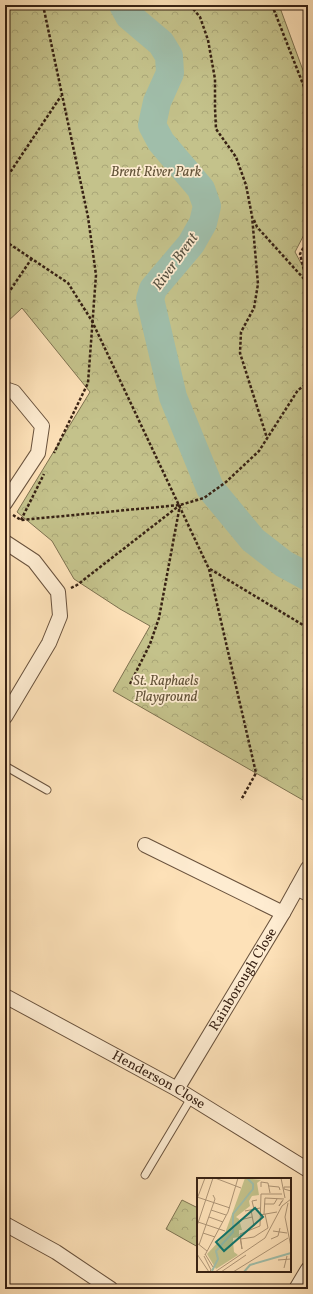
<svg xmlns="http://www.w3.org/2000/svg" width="313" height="1294" viewBox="0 0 313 1294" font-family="Vollkorn,serif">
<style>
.park{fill:url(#park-crowns);stroke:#7e7250}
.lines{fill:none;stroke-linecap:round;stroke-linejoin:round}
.river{stroke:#a0beaa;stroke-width:28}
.lane-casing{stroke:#69523d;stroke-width:9}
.street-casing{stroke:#69523d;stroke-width:16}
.path{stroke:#382214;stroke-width:2.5;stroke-dasharray:3 2;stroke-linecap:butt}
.lane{stroke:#feecd1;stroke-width:7}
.street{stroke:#feecd1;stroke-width:14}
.labels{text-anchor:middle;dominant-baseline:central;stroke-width:3.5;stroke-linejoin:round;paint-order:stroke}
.park-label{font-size:14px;font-style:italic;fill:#625238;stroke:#feecd1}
.street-label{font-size:14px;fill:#382214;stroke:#feecd1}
.water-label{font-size:15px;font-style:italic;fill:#575141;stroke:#feecd1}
.inset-river{fill:none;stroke:#a0beaa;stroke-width:2}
.inset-road{fill:none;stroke:#ae9576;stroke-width:1}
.view{fill:#0f766e;fill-opacity:0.15;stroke:#0f766e;stroke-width:2}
.inset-edge{fill:none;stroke:#382214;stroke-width:2}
</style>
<defs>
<pattern id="park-crowns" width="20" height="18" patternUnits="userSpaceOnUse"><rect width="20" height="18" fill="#c4c28b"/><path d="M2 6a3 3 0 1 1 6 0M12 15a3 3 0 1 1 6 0" fill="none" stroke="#a9a677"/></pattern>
</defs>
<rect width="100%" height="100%" fill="#fde1b8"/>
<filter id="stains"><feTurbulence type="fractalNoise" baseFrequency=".005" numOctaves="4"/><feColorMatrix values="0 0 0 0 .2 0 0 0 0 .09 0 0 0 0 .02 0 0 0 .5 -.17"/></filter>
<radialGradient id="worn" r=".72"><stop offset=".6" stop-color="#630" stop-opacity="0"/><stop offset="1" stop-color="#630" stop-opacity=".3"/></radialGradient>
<g class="park">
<path d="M5 5H279L308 84V227L295 252 308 276V803L113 691 150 626 120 609 74 579 52 541 17 512 90 392 22 308 5 324Z"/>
<path d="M182 1200 198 1208V1247L166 1229Z"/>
</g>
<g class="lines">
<path class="river" d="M123 5 129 16 161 43 169 56 170 73 157 102 152 125 161 142 201 189 207 206 203 223 191 244 153 289 150 299 173 397 210 488 253 540 284 564 308 577"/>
<g class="lane-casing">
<g id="lane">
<path d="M5 766 47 790"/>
<path d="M145 1175 191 1098"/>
</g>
</g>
<g class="street-casing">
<g id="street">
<path d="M5 389 14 392 42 426 38 453 5 503"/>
<path d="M5 542 34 561 58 592 60 616 49 643 5 717"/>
<path d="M145 845 283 913"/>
<path d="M297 888 308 894"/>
<path id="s1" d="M5 996 177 1089 308 1170"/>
<path id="s2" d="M177 1089 283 913 308 868"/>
<path d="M5 1224 56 1252 111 1289"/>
<path d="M296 1289 308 1269"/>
</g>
</g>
<g class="path">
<path d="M43 5 88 217 96 275 88 383 54 453"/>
<path d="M190 5 200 17 208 40 215 79V108L216 129 236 157 246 185 252 216 258 284 254 308 241 332 240 353 267 438"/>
<path d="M272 5 308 97"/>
<path d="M5 180 61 96"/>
<path d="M254 220 257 227 305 280"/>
<path d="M308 239 300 254 308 287"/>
<path d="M5 241 68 283 92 321 209 569 256 773 241 800"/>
<path d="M5 298 32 258"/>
<path d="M13 515 21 520 180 505 204 498 226 482 259 451 298 390 308 383"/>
<path d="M21 520 44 474"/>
<path d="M210 569 308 628"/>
<path d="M71 588 77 585 180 505"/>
<path d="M130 684 150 644 159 618 180 505"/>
</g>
<use href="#lane" class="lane"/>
<use href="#street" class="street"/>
</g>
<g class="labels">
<g class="park-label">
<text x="156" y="172">Brent River Park</text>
<text x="166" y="681">St. Raphaels<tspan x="166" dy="16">Playground</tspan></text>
</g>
<g class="street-label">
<text stroke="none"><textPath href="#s2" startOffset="128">Rainborough Close</textPath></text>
<text stroke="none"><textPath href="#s1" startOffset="175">Henderson Close</textPath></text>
</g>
<g class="water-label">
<text transform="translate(176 262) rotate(-54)">River Brent</text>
</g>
</g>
<g transform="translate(197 1178)">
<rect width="94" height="94" fill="#fde1b8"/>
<path d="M48 0 64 2 60 5 62 17 55 18 52 23 53 28 39 39 42 41 45 52H42V59L36 60V64L37 74 41 77 19 91 10 76 27 58Z" fill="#c4c28b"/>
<path class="inset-river" d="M15 93 21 81 19 73 36 54V36L56 11V6L50 0M47 94 53 87 94 75"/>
<path class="inset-road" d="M18 0 44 10M84 0 88 20M72 8 82 9 83 12M64 9V4L71 5 73 15M94 9H87V11L94 13M0 19 33 30M0 21 8 0M85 23 82 28 86 22M91 25 88 39 94 69M67 26H77L80 21M57 31 55 23 60 22M14 32 29 37M54 32 57 48M48 33 63 30M67 36 68 20 87 21M68 36 71 50M63 37 80 34M12 39 26 44M43 42 55 39M1 44 28 53M0 48 16 0M76 53 90 55M6 55 18 59M43 59 45 71 43 56 63 48 64 16H85M44 61 57 59 71 50M74 61 81 58 83 50M0 65 10 73M2 67 18 21 16 17M0 76 12 94M8 76 16 89M8 77 31 34 41 0M7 78 14 92 12 94M81 82 94 81M87 90 90 78M18 94 68 60 85 28 94 21M24 94 49 77M36 94 91 60"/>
<path class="view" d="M58 30 66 39 27 73 19 64Z"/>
<rect width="94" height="94" class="inset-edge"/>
</g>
<rect width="313" height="1294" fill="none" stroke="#fde1b8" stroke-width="20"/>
<rect x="6" y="6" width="301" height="1282" fill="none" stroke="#382214" stroke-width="2"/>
<rect x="10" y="10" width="293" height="1274" fill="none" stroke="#382214"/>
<rect width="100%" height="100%" filter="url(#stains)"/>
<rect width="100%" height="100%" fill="url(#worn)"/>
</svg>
